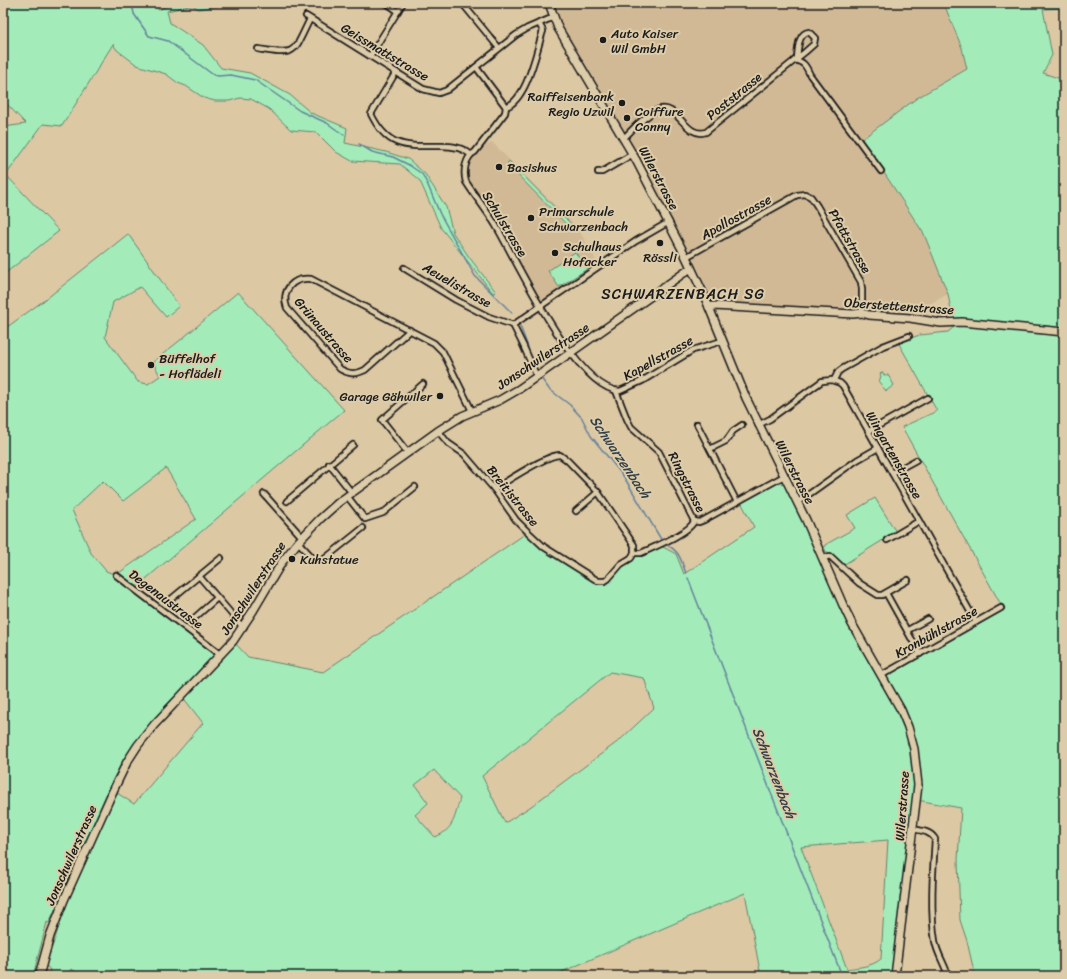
<svg xmlns="http://www.w3.org/2000/svg" width="1067" height="979" viewBox="0 0 1067 979" font-family="Sriracha,sans-serif">
<style>
.built{fill:#d1b996}
.green{fill:#a3ecba;stroke:#60846b;fill-rule:evenodd}
.lines{fill:none;stroke-linecap:round;stroke-linejoin:round}
.stream{stroke:#62829a;stroke-width:1.5}
.street-casing{stroke:#1c1c1c;stroke-width:8}
.secondary-casing{stroke:#1c1c1c;stroke-width:10}
.street{stroke:#ddcca9;stroke-width:4.5}
.secondary{stroke:#ddcca9;stroke-width:7}
.poi-dot{fill:#1c1c1c;stroke:#ddcca9;stroke-width:1.5}
.labels{text-anchor:middle;dominant-baseline:central;stroke-width:4;stroke-linejoin:round;paint-order:stroke}
.poi-label{font-size:13px;fill:#1c1c1c;stroke:#ddcca9;text-anchor:start}
.street-label{font-size:13px;fill:#1c1c1c;stroke:#ddcca9}
.water-label{font-size:14px;font-style:italic;fill:#333e46;stroke:#ddcca9}
.quarter-label{font-size:15px;letter-spacing:1px;fill:#1c1c1c;stroke:#ddcca9}
</style>
<rect width="100%" height="100%" fill="#ddc8a4"/>
<filter id="ink" filterUnits="userSpaceOnUse"><feTurbulence type="fractalNoise" baseFrequency=".025" numOctaves="2"/><feDisplacementMap in="SourceGraphic" scale="8" xChannelSelector="R" yChannelSelector="G"/><feConvolveMatrix kernelMatrix="1 2 1 2 8 2 1 2 1" color-interpolation-filters="sRGB"/></filter>
<g filter="url(#ink)">
<g class="built">
<path d="M549 3H939L941 5 944 4 962 48 967 69 917 98 862 139 924 234 948 294 908 315 723 302 712 299 692 257 723 238 686 257 584 72Z"/>
<path d="M492 142 579 230 598 264 560 290 540 302 498 224 471 186 468 179V166L472 158 476 156 486 143 488 145Z"/>
</g>
<g class="green">
<path d="M3 3H157L158 10 175 3H219L218 6 198 9 193 5 167 11 170 23 203 45 221 68 250 73 290 95 311 113 347 128 345 143 386 152 408 159 425 174 446 207 453 233 469 257 496 292 493 293 441 228 420 181 400 164 352 161 336 152 316 132 291 130 269 109 251 99 240 98 229 101H215L204 98 186 86 178 83 166 74 137 65 117 50 113 44 62 126 43 124 6 175 59 231 3 275V127L26 124 3 100Z"/>
<path d="M939 3H1064V8L1043 9 1052 55 1043 73 1064 80V976H975L967 941 960 920 958 860 961 808 917 800 895 976H761L745 893 557 974V976H85L71 969 67 976H48L50 970 46 965 66 906 117 793 134 804 203 723 182 696 178 693C152 719 130 746 113 779L49 923 47 922 33 976H3V330L46 299 128 234 179 306 166 317 140 287 113 302 105 337 138 382 148 384 160 376 153 362 183 338 238 292 344 410 134 589 218 652 233 641 248 657 323 672 528 532 544 547 594 580 605 581C610 576 615 570 621 565 631 557 649 551 661 546L676 554 684 574 754 527 741 502 780 481 783 482C804 522 820 564 839 604 851 630 866 655 880 680L1004 610 902 427 937 411 898 342 920 335 948 332 954 327 948 294 924 234 862 139 917 98 967 69 962 48 944 4 940 5ZM166 468 196 519 116 575 106 571 91 553 72 510 103 481 123 501ZM610 672 644 678 654 708 620 740 530 807 505 823 482 776ZM434 770 460 798C455 816 454 830 435 837L415 815 428 803 415 785ZM888 840 881 959C871 967 859 967 847 969L801 847Z"/>
<path d="M509 161 572 225 570 228 507 164Z"/>
<path d="M575 252 587 269 559 287 548 271Z"/>
<path d="M882 372 884 375H888L894 385 886 391 879 382 881 376 880 374Z"/>
<path d="M875 498 896 532 843 565 828 552H826L824 547 825 545 855 528 847 515Z"/>
</g>
<g class="lines">
<g class="stream">
<path d="M132 3 134 14 149 36 168 41 212 74 218 76 231 75 255 80 300 111 327 123 344 135"/>
<path d="M359 144 372 152 393 157 409 165 422 174 427 183 440 214 475 276 512 313"/>
<path d="M520 326 528 347"/>
<path d="M541 378 549 389 570 405 582 418 591 436 624 477 662 541"/>
<path d="M665 544C680 551 680 558 686 573"/>
<path d="M688 578 842 976"/>
</g>
<g class="street-casing">
<g id="street">
<path d="M386 3 398 11"/>
<path d="M462 3 499 48"/>
<path d="M306 16 423 89 439 93 447 90 516 35 528 28 554 17"/>
<path d="M258 49C298 56 293 53 310 19"/>
<path d="M370 56 403 3"/>
<path d="M795 60C804 62 806 66 810 75L881 171"/>
<path d="M476 67 506 107"/>
<path d="M396 72 371 114C388 149 406 146 441 146 452 146 462 147 470 154"/>
<path d="M506 107 505 113 475 152C465 157 463 172 466 182 475 196 486 210 495 224 517 261 575 389 620 391L642 381 693 350 722 341"/>
<path d="M506 107C527 99 536 53 542 34L543 31 539 23"/>
<path d="M624 138C633 129 646 114 658 110 678 102 685 139 706 132L805 52 814 44 815 38 809 32C798 33 798 49 797 58"/>
<path d="M598 172H602L633 154"/>
<path d="M686 257 797 195 805 194 811 197 817 206 861 282 862 289V313"/>
<path d="M404 268 456 300 489 317 513 325 523 345 537 377"/>
<path d="M513 325 636 241 669 222"/>
<path d="M410 330 365 370C355 375 349 374 340 369L287 308C281 291 292 277 311 279L434 343 443 352 472 411"/>
<path d="M834 380 838 372 842 369 883 346 909 336"/>
<path d="M616 391 627 419 631 427 659 452 694 521"/>
<path d="M697 424 737 502"/>
<path d="M758 425 770 419 822 381 832 380 840 383 843 386 976 622"/>
<path d="M438 431 448 443 464 454 494 489 516 520 528 532 544 547 598 581H605L608 579 621 564 631 558 634 553H641C652 548 691 532 694 521"/>
<path d="M869 431 928 398"/>
<path d="M710 449 726 441 733 431 742 425"/>
<path d="M408 453 382 420 423 384"/>
<path d="M329 464 352 493"/>
<path d="M892 473 916 460"/>
<path d="M494 489C507 481 548 454 560 455L567 460 598 492 634 545V553"/>
<path d="M264 494 302 537"/>
<path d="M347 496 365 519 383 513 415 487"/>
<path d="M287 501 353 445"/>
<path d="M798 502 857 460 878 448"/>
<path d="M576 511 598 492"/>
<path d="M694 521 699 522 704 520 784 476"/>
<path d="M887 540 919 521"/>
<path d="M298 542 314 559 318 561 323 560 363 528"/>
<path d="M823 558 830 556 859 583 878 595H882L908 580"/>
<path d="M116 575 221 655"/>
<path d="M199 576 240 624 244 627"/>
<path d="M886 593 920 654"/>
<path d="M170 600 221 558"/>
<path d="M191 621 217 598"/>
<path d="M908 630 928 619"/>
<path d="M882 675 1001 608"/>
<path d="M913 829C922 831 930 831 935 839 933 871 930 911 935 941 937 954 945 964 948 976"/>
</g>
</g>
<g class="secondary-casing">
<g id="secondary">
<path d="M549 3 558 28 636 160 686 257 704 295 746 398 806 520 843 605 852 624 901 710 908 727 914 749 918 785 895 976"/>
<path d="M709 307 714 306 853 314 862 313 869 315 910 318 941 323 962 322 1064 332"/>
<path d="M39 976 50 936 64 900 113 791 127 762 138 745 154 725 233 641 253 611 282 562 298 542 320 519 339 502 438 431 462 416 500 400 519 389 691 268"/>
</g>
</g>
<use href="#street" class="street"/>
<use href="#secondary" class="secondary"/>
</g>
</g>
<g class="poi-dot">
<circle cx="603" cy="40" r="4"/>
<circle cx="622" cy="103" r="4"/>
<circle cx="627" cy="118" r="4"/>
<circle cx="499" cy="167" r="4"/>
<circle cx="531" cy="218" r="4"/>
<circle cx="660" cy="243" r="4"/>
<circle cx="555" cy="253" r="4"/>
<circle cx="151" cy="365" r="4"/>
<circle cx="440" cy="396" r="4"/>
<circle cx="292" cy="559" r="4"/>
</g>
<g class="labels">
<g class="poi-label">
<text x="611" y="33">Auto Kaiser<tspan x="611" dy="15">Wil GmbH</tspan></text>
<text x="614" y="96" text-anchor="end">Raiffeisenbank<tspan x="614" dy="15">Regio Uzwil</tspan></text>
<text x="635" y="111">Coiffure<tspan x="635" dy="15">Conny</tspan></text>
<text x="507" y="167">Basishus</text>
<text x="539" y="211">Primarschule<tspan x="539" dy="15">Schwarzenbach</tspan></text>
<text x="563" y="246">Schulhaus<tspan x="563" dy="15">Hofacker</tspan></text>
<text x="660" y="257" text-anchor="middle">Rössli</text>
<text x="159" y="358">Büffelhof<tspan x="159" dy="15">- Hoflädeli</tspan></text>
<text x="432" y="396" text-anchor="end">Garage Gähwiler</text>
<text x="300" y="559">Kuhstatue</text>
</g>
<g class="street-label">
<text transform="translate(385 52) rotate(31)">Geissmattstrasse</text>
<text transform="translate(734 96) rotate(-39)">Poststrasse</text>
<text transform="translate(659 178) rotate(62)">Wilerstrasse</text>
<text transform="translate(736 217) rotate(-29)">Apollostrasse</text>
<text transform="translate(505 224) rotate(59)">Schulstrasse</text>
<text transform="translate(850 241) rotate(60)">Pfattstrasse</text>
<text transform="translate(457 285) rotate(30)">Aeuelistrasse</text>
<text transform="translate(899 306) rotate(4)">Oberstettenstrasse</text>
<text transform="translate(324 330) rotate(49)">Grünaustrasse</text>
<text transform="translate(543 356) rotate(-34)">Jonschwilerstrasse</text>
<text transform="translate(658 358) rotate(-29)">Kapellstrasse</text>
<text transform="translate(894 455) rotate(60)">Wingartenstrasse</text>
<text transform="translate(795 472) rotate(63)">Wilerstrasse</text>
<text transform="translate(687 482) rotate(63)">Ringstrasse</text>
<text transform="translate(513 496) rotate(51)">Breitistrasse</text>
<text transform="translate(253 588) rotate(-57)">Jonschwilerstrasse</text>
<text transform="translate(166 599) rotate(37)">Degenaustrasse</text>
<text transform="translate(936 632) rotate(-29)">Kronbühlstrasse</text>
<text transform="translate(902 806) rotate(-86)">Wilerstrasse</text>
<text transform="translate(71 855) rotate(-66)">Jonschwilerstrasse</text>
</g>
<g class="water-label">
<text transform="translate(620 457) rotate(56)">Schwarzenbach</text>
<text transform="translate(774 773) rotate(69)">Schwarzenbach</text>
</g>
<g class="quarter-label">
<text x="683" y="294">SCHWARZENBACH SG</text>
</g>
</g>
<rect width="1067" height="979" fill="none" stroke="#ddcca9" stroke-width="16"/>
<rect x="8" y="8" width="1051" height="963" fill="none" stroke="#1c1c1c" stroke-width="1.5" filter="url(#ink)"/>
</svg>
